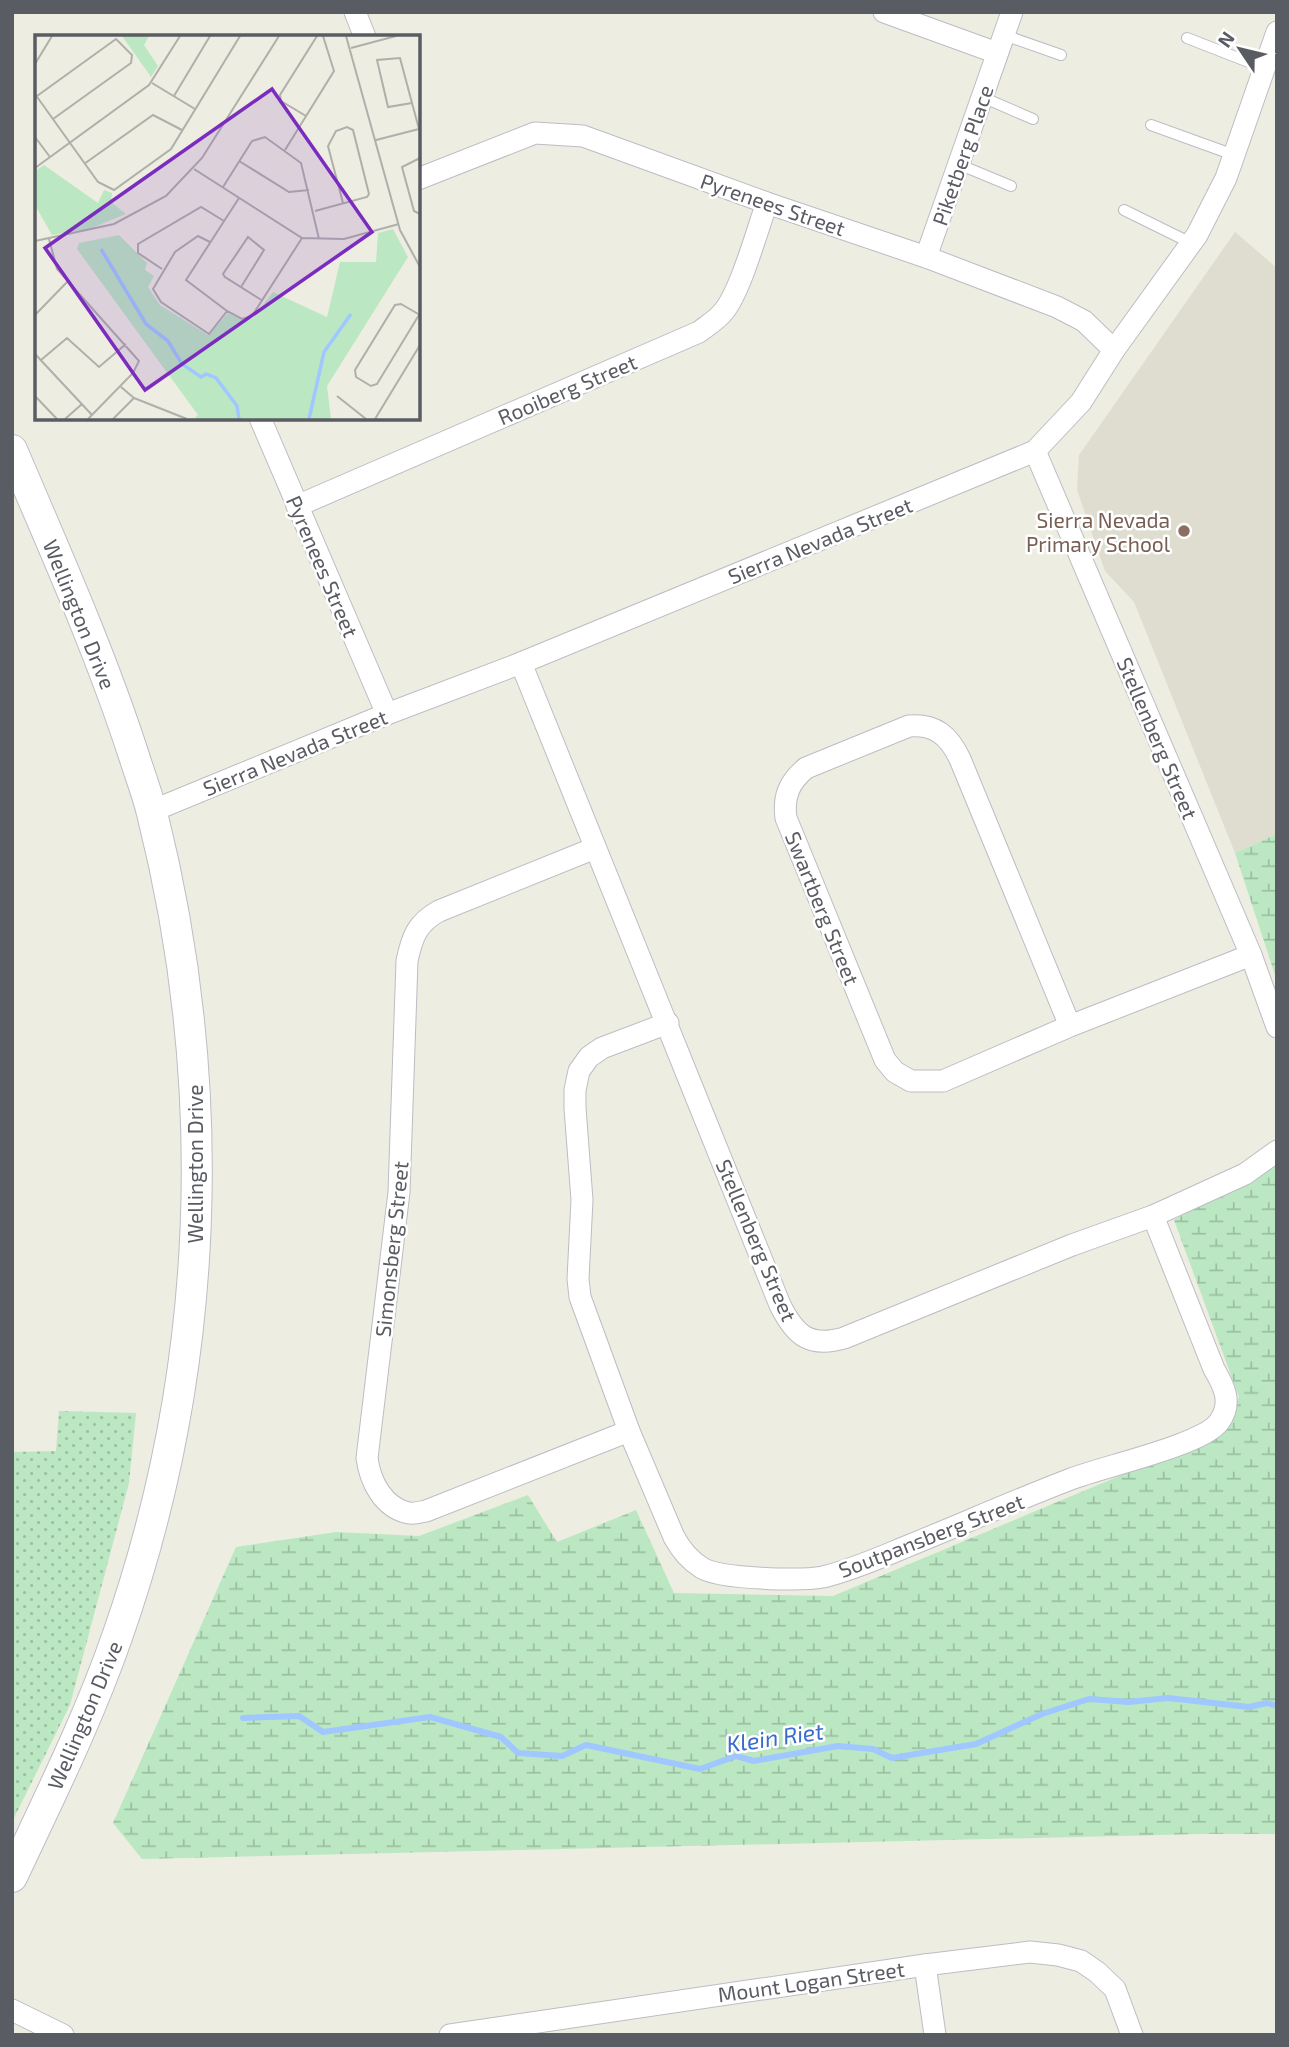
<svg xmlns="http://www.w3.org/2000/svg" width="1289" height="2047" viewBox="0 0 1289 2047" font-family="'Exo 2',sans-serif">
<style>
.education{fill:#deddd0}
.grass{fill:url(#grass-dots)}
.wetland{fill:url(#wetland-marsh)}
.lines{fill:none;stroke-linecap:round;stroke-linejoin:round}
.stream{stroke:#a0c7ff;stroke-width:6}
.lane-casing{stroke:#bcbdc4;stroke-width:12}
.street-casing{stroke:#bcbdc4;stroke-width:23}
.secondary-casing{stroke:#bcbec6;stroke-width:32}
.lane{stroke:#fff;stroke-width:10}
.street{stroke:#fff;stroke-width:21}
.secondary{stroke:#fff;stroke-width:30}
.education-dot{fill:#8d6e63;stroke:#fff;stroke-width:2.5}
.labels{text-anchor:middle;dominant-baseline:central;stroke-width:5;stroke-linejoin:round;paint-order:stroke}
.street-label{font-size:21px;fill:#5a5c63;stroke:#fff}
.education-label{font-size:21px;fill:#785e54;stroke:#fff;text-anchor:end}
.water-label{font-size:23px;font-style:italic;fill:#396bcc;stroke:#fff}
.inset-river{fill:none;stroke:#a0c7ff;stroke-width:3.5}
.inset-road{fill:none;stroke:#afafab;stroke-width:2}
.view{fill:#7b2cbf;fill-opacity:0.15;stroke:#7b2cbf;stroke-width:3.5}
.inset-edge{fill:none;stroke:#5a5c63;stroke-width:3.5}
</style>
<defs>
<pattern id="grass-dots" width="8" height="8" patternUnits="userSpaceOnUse" patternTransform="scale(1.75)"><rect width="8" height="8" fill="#bbe8c2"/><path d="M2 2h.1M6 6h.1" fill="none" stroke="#9bbfa1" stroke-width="1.8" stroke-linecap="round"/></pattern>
<pattern id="wetland-marsh" width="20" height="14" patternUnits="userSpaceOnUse" patternTransform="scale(1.75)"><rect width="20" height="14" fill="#bbe8c2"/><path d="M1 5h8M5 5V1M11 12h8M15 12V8" fill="none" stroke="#9bbfa1"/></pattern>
</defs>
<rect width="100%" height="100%" fill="#eeede1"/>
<path class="education" d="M1235 232 1277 268V834L1235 853 1134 602 1105 571 1077 490 1079 455Z"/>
<path class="grass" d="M59 1411 136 1413 129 1483 70 1705 12 1822V1452L56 1451Z"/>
<g class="wetland">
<path d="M1277 834V981L1235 853Z"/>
<path d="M1277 1163V1834H1202L142 1859 113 1823 236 1547 336 1532 419 1536 528 1495 557 1542 636 1510 674 1593 833 1596 1222 1433 1239 1397 1174 1220Z"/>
</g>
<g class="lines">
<path class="stream" d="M243 1718 299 1716 323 1732 430 1717 501 1737 518 1753 562 1756 586 1745 700 1769 736 1756 754 1761 838 1746 873 1749 892 1758 976 1744 1042 1714 1089 1699 1129 1702 1168 1698 1249 1707 1267 1703 1277 1706"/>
<g class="lane-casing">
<g id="lane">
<path d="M1004 35 1061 55"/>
<path d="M1187 38 1264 68"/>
<path d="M982 97 1033 119"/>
<path d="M1151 125 1234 155"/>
<path d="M958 164 1011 186"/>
<path d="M1124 210 1191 243"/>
</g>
</g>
<g class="street-casing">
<g id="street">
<path d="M355 12 365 37"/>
<path d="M884 12 997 53"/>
<path d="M418 179 535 133 583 136 767 203 926 257 1057 307 1084 321 1114 350"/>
<path d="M926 257 1012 12"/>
<path d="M260 418 387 714"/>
<path d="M1035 451 1251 955 1277 1027"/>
<path d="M297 506 699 332C708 325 717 320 724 311 741 290 757 230 767 203"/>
<path d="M521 663C606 878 695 1090 780 1305 795 1335 809 1348 844 1338L1072 1245 1153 1216 1245 1174 1277 1151"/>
<path d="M152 811 387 714 521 663 1035 451 1081 402 1114 350 1197 235 1226 178 1277 32"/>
<path d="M595 848 439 911C417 923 412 937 407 961L399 1192 367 1458C370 1481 383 1508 409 1513 414 1514 421 1512 426 1511L629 1431"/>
<path d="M668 1023 602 1048 589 1057 579 1071 575 1090V1108L582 1200 578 1279 580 1297 629 1431 674 1537C681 1550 689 1560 702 1568 720 1579 801 1581 823 1577 852 1570 881 1557 908 1546 962 1524 1016 1500 1071 1479 1101 1467 1203 1445 1219 1422 1233 1403 1224 1386 1214 1369L1153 1216"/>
<path d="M1070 1026 960 759C949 736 936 724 909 726L806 768C789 782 783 797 786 818L885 1060 895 1072 911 1081H943L1070 1026 1251 955"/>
<path d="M925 1965 935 2035"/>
<path d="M12 2010 63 2035"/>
<path d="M450 2035 925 1965 1030 1952 1058 1955 1081 1961 1097 1972 1115 1989 1132 2035"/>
</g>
</g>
<g class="secondary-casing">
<path id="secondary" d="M12 450C55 551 100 651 134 756 140 775 147 793 152 813 221 1087 211 1370 117 1637 88 1720 49 1798 12 1877"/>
</g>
<use href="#lane" class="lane"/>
<use href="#street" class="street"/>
<use href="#secondary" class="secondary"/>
</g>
<circle class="education-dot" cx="1184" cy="531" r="7"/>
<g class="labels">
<g class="street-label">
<text transform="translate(962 155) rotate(-71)">Piketberg Place</text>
<text transform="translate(773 204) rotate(19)">Pyrenees Street</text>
<text transform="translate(567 389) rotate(-23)">Rooiberg Street</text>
<text transform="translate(820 540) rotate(-22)">Sierra Nevada Street</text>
<text transform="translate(323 566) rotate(67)">Pyrenees Street</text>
<text transform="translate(80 614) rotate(68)">Wellington Drive</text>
<text transform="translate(1158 738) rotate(67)">Stellenberg Street</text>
<text transform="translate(295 752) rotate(-22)">Sierra Nevada Street</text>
<text transform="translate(823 908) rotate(68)">Swartberg Street</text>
<text transform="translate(194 1164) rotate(-90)">Wellington Drive</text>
<text transform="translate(757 1240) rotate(67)">Stellenberg Street</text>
<text transform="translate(391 1249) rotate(-84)">Simonsberg Street</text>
<text transform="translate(931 1535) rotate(-21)">Soutpansberg Street</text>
<text transform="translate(84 1715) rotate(-67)">Wellington Drive</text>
<text transform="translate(811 1981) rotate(-8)">Mount Logan Street</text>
</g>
<g class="education-label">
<text x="1170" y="519">Sierra Nevada<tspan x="1170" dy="24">Primary School</tspan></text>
</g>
<g class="water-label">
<text transform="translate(775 1737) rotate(-8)">Klein Riet</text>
</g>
</g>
<g transform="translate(35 35)">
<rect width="385" height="385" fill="#eeede1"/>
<path d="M9 130 63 168 69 155 77 158 76 167 91 179 54 194 17 200 0 170V136Z" fill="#bbe8c2"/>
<path d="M358 194 373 222 292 351 296 384H204L203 380V384H159L163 380 42 214 44 208 84 200 112 228 110 235 119 241 113 252 125 270 173 300 193 278 209 286 218 283 238 257 292 282 305 227H341L343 198Z" fill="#bbe8c2"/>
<path d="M87 1H114L109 10 123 31 116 42Z" fill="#bbe8c2"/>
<path class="inset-river" d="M66 214 111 289 133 306 147 329 166 342 171 339 181 343 202 371 204 384M274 384 289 317 316 279"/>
<path class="inset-road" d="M311 1 365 195 385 232M316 13 361 1M0 29 17 1M117 48 160 74M0 59 63 147 79 155 136 114 205 1M2 61 81 4 97 20 96 28 18 84M139 61 175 1M377 68 353 72 342 25 365 23 377 68 384 94M271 81 246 66 245 60 282 1M0 102 15 122M341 105 384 94M250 115 299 36 288 1M385 123 367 132 379 176 385 179M204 126 254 157 274 155M49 129 118 80 147 95M0 133 114 50 145 1M159 134 267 203 309 204 364 189M188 152 217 106 230 102 266 128 284 204M204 163 151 245 192 276 207 284 217 281 267 203M280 176 332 162 334 159 318 95 312 92 301 96 293 111 308 168M14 204 22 234 104 326 98 338 53 384M0 206 79 189 131 161 167 123 244 1M175 207 163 201 140 217 118 254 126 267 174 299 192 276M127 234 103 218V209L166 172 189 186M206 252 229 215 213 202 188 239 190 242 228 266M0 280 33 246M384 280 342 349 336 351 321 342 320 335 360 270 366 269 385 280M0 319 57 380M6 325 32 303 64 332 91 309M0 361 22 384M302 361 331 384M99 363 152 384M30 384 47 369M78 384 99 363 86 352M340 384 385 310"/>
<path class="view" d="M237 54 337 197 110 355 10 213Z"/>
<rect width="385" height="385" class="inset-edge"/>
</g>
<rect width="1289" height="2047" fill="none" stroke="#5a5c63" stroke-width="28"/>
<g transform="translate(1240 49) rotate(305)" stroke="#ffffff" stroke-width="5" paint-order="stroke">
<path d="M0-5L12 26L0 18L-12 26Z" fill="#5a5c63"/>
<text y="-10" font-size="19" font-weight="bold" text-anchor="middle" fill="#5a5c63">N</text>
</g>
</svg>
